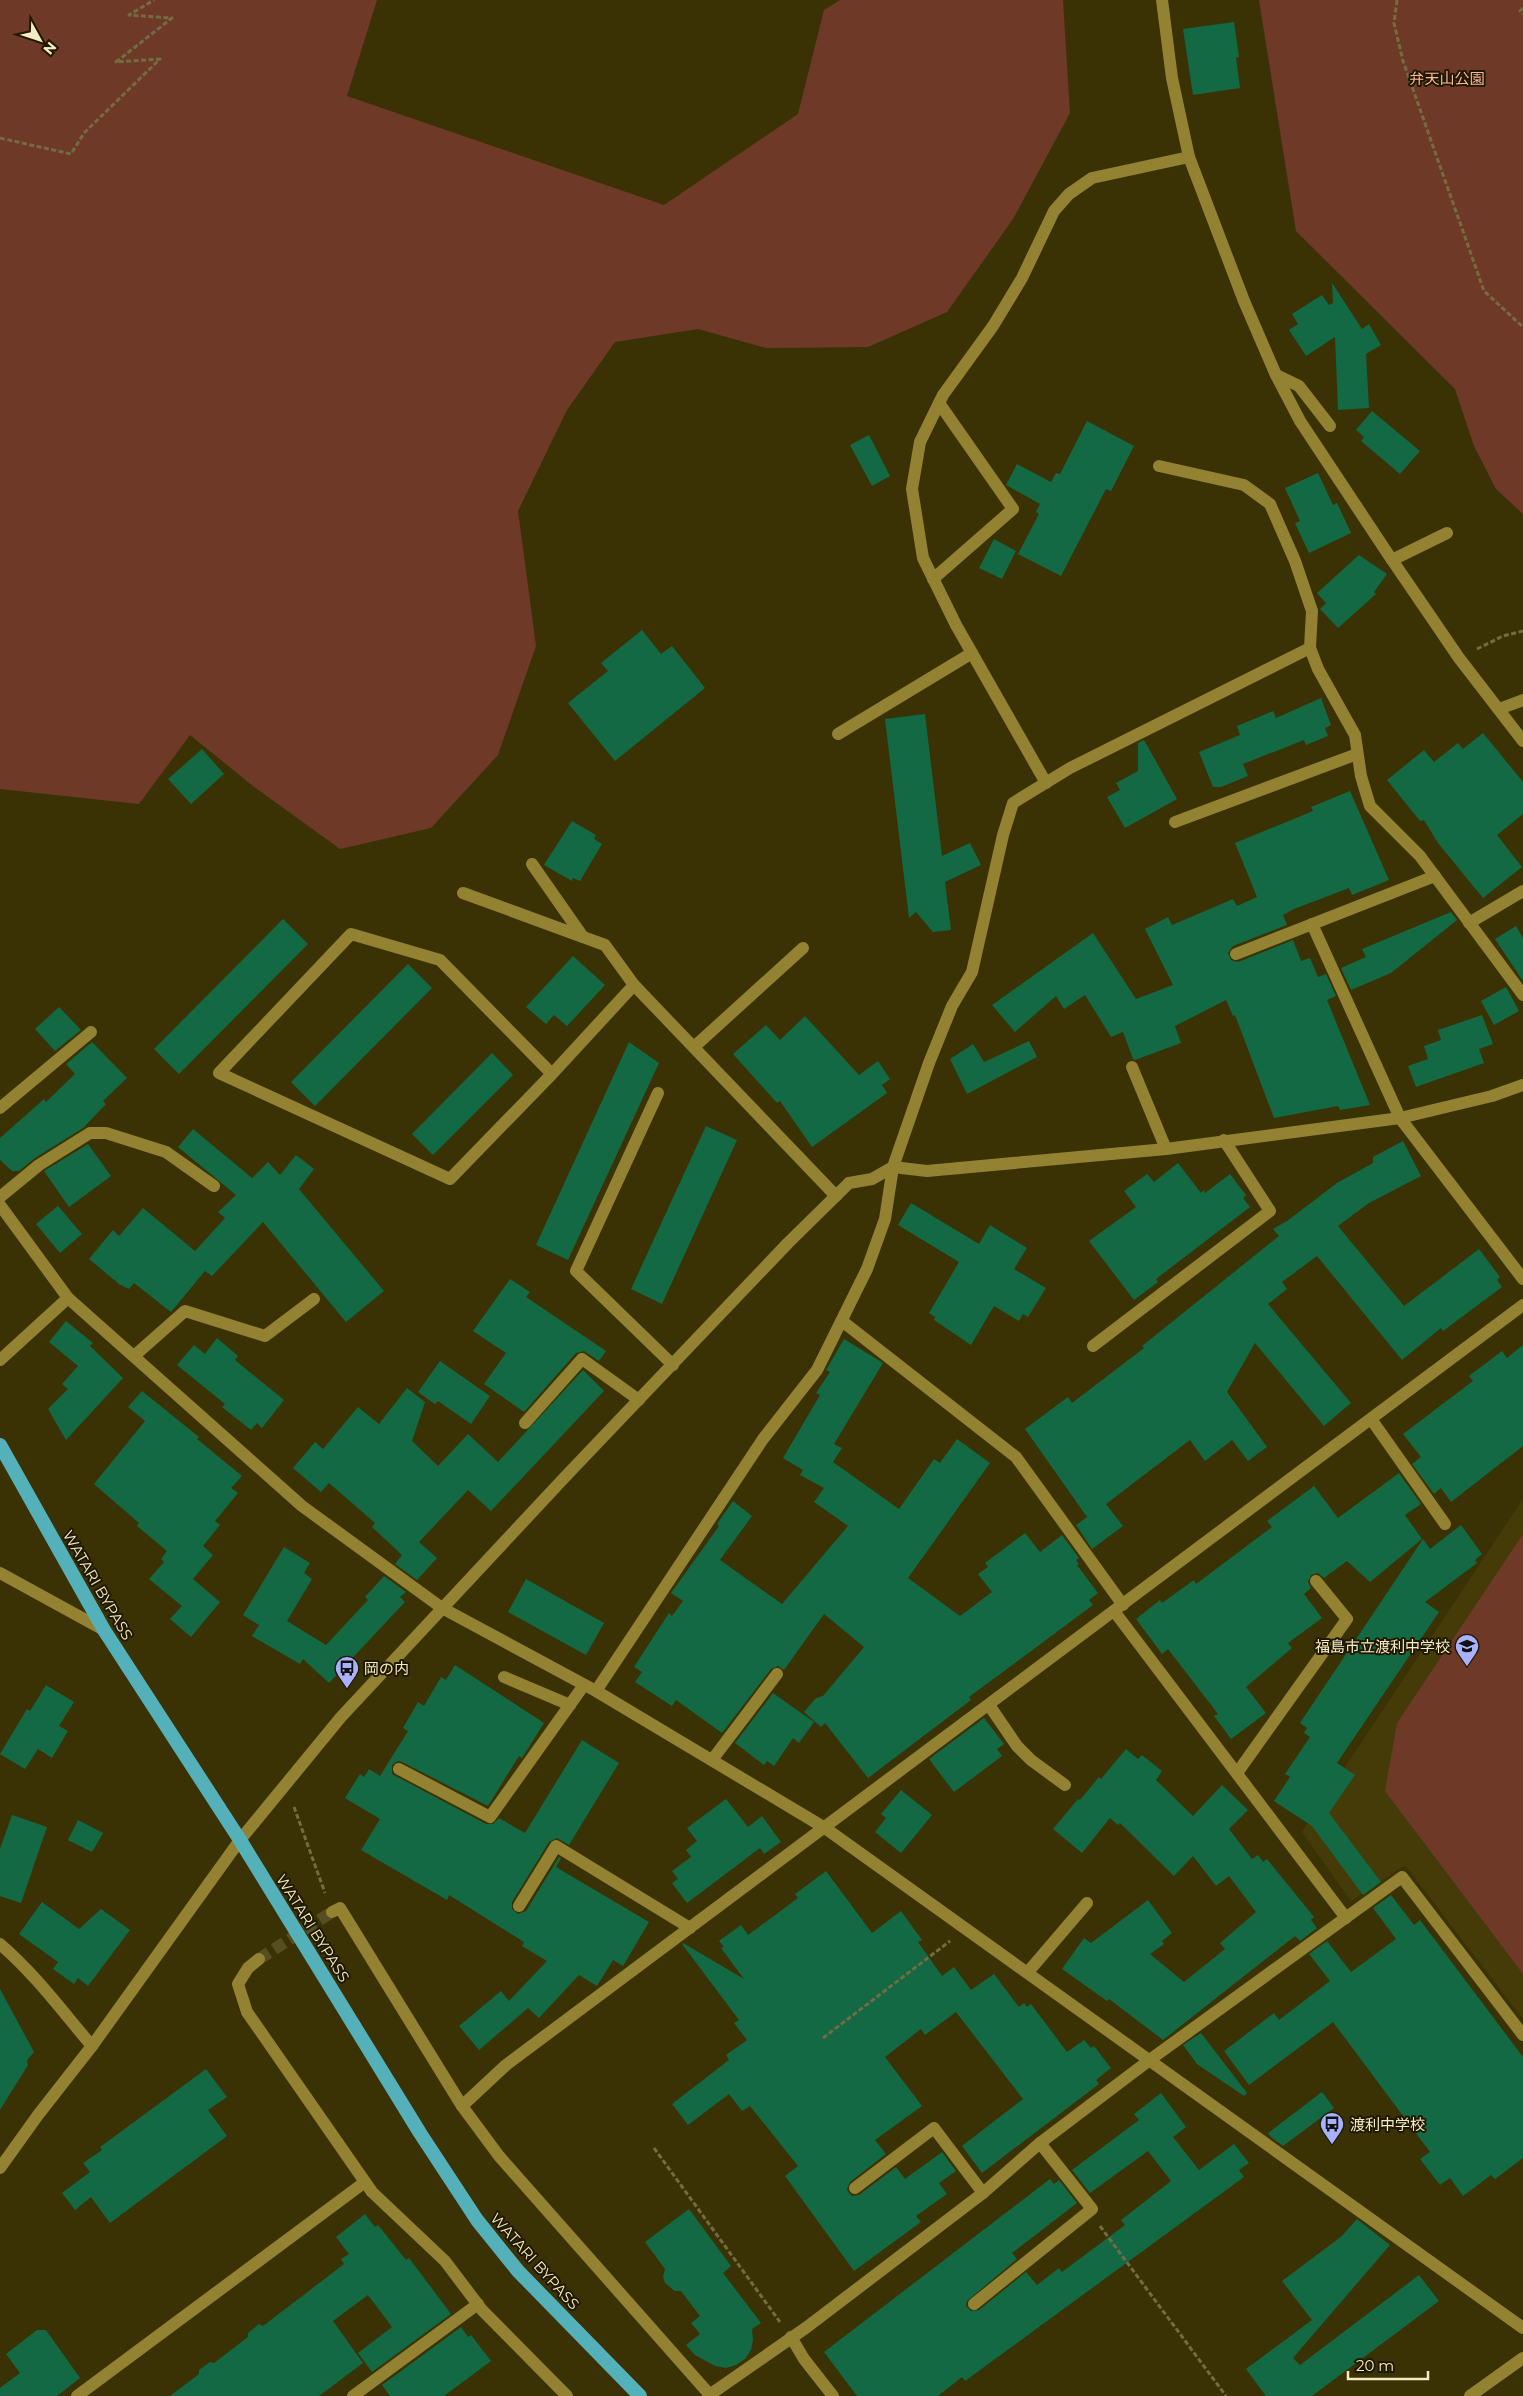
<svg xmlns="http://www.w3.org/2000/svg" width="1523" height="2396" viewBox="0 0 1523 2396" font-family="Montserrat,'Noto Sans JP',sans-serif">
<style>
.built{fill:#453b08}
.green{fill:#6f3928}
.building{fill:#126943}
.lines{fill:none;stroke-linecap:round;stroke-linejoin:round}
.minor-tunnel{stroke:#564e22;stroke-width:12;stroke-dasharray:12 6;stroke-linecap:butt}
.path{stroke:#746c41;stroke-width:3;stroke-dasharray:5 2.5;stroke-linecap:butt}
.service{stroke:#928232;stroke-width:12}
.minor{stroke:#928232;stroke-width:12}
.tertiary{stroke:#928232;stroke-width:12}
.trunk{stroke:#54b1b9;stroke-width:14}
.labels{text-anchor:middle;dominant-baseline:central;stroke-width:4;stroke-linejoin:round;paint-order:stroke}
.park-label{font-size:15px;fill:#fcb59e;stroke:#201900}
.street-label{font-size:15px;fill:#f3ebc5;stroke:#201900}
.poi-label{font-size:15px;fill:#f3ebc5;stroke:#201900;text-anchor:start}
</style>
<rect width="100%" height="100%" fill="#3a3205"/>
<path class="built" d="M1523 1499V2019L1405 1865 1351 1901 1302 1832Z"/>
<g class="green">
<path d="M0 0H377L347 96 664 205 798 114 824 10 840 0H1063L1070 113 1013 219 947 312 868 347 766 348 698 329 615 342 567 410 518 511 536 646 498 755 431 828 340 849 253 786 190 735 139 804 0 789Z"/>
<path d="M1259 0H1523V514L1496 489 1474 446 1455 389 1296 231Z"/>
<path d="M1523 1534V1974L1385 1791 1397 1723Z"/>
</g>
<g class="building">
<path d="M1234 22 1239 57 1236 58 1240 88 1193 95 1183 29Z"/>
<path d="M1332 283 1362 329 1369 324 1381 345 1366 354 1369 408 1338 410 1335 337 1306 356 1289 330 1298 324 1292 314 1322 295 1329 305 1333 303Z"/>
<path d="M1372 411 1420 451 1400 474 1361 441 1364 437 1356 430Z"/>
<path d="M1087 421 1134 446 1111 491 1106 489 1061 576 1018 554 1039 514 1036 512 1040 504 1006 485 1017 464 1051 482 1056 473 1060 474Z"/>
<path d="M869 435 890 476 872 486 850 445Z"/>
<path d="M1318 473 1333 505 1337 503 1351 533 1309 553 1295 523 1300 521 1285 488Z"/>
<path d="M994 539 1016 551 1002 579 979 568Z"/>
<path d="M1359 555 1387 574 1374 592 1376 594 1338 628 1320 609 1326 603 1317 593Z"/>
<path d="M642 630 661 654 672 646 705 688 615 761 568 703 608 671 601 663Z"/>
<path d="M1321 698 1331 725 1325 728 1328 736 1306 745 1304 740 1243 764 1248 776 1221 787H1213L1199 752 1240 735 1237 726 1273 711 1276 718Z"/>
<path d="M925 714 942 856 970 843 981 865 945 882 951 930 933 932 916 912 909 918 885 719Z"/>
<path d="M1483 733 1523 782V814L1497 835 1522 867 1483 898 1438 843 1424 820 1420 821 1387 780 1424 750 1434 762 1458 743 1463 749Z"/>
<path d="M1144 740 1177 799 1125 828 1107 797 1120 790 1116 783 1138 771V743Z"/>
<path d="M202 749 224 774 191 804 168 779Z"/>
<path d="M1350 791 1389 880 1352 895 1349 888 1294 909 1283 915 1287 925 1233 946 1228 953 1231 960 1238 962 1293 940 1301 961 1310 958 1318 977 1326 974 1336 996 1327 1000 1370 1105 1340 1110 1338 1106 1274 1118 1235 1015 1233 1016 1226 1000 1175 1026 1181 1043 1135 1060 1133 1059 1123 1032 1111 1037 1085 995 1064 1009 1056 996 1015 1032 992 1005 1093 933 1136 999 1173 985 1145 929 1168 917 1172 925 1233 899 1237 906 1257 897 1235 843 1313 811 1311 807Z"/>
<path d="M572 821 596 835 594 839 602 844 580 881 573 878 572 881 544 865Z"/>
<path d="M1451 912 1457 920 1391 973 1351 990 1341 968 1366 957 1362 949Z"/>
<path d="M283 919 308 944 179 1074 154 1049Z"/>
<path d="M1516 926 1523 938V981L1495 939Z"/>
<path d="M573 956 605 985 567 1026 554 1015 546 1024 526 1007Z"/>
<path d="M408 964 432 988 315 1106 291 1082Z"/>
<path d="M1506 987 1519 1011 1494 1025 1481 1001Z"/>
<path d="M59 1007 81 1030 55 1051 35 1029Z"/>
<path d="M1482 1015 1493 1044 1479 1049 1484 1063 1416 1087 1408 1066 1428 1059 1424 1046 1441 1040 1438 1030Z"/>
<path d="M805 1016 859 1075 878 1061 890 1079 882 1085 887 1093 812 1147 780 1101 777 1103 733 1054 766 1025 780 1040Z"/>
<path d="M1029 1041 1037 1057 967 1094 950 1059 973 1044 984 1062Z"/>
<path d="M92 1042 127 1078 103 1101 106 1104 83 1128 35 1158 19 1171H12L0 1160V1138L44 1099 46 1102 75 1074 66 1064Z"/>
<path d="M629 1042 659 1063 568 1260 536 1245Z"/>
<path d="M492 1053 513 1075 433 1155 412 1134Z"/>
<path d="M706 1126 737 1140 662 1304 631 1289Z"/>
<path d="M193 1129 252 1178 268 1162 280 1175 296 1155 314 1169 299 1189 384 1291 346 1322 263 1222 212 1276 205 1271 171 1312 134 1283 129 1289 119 1284 89 1259 113 1230 119 1236 143 1208 195 1251 225 1218 218 1212 236 1195 178 1147Z"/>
<path d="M1403 1141 1421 1176 1369 1203 1338 1226 1404 1306 1479 1249 1500 1277 1497 1280 1502 1287 1443 1331 1441 1328 1402 1360 1317 1256 1282 1282 1287 1289 1268 1304 1351 1403 1324 1426 1255 1343 1227 1392 1267 1447 1248 1461 1232 1440 1205 1461 1190 1440 1106 1504 1123 1526 1092 1549 1076 1525 1087 1517 1025 1429 1068 1397 1072 1403 1144 1348 1142 1346 1279 1236 1273 1229 1287 1221 1337 1183 1373 1163V1157Z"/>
<path d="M88 1144 111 1176 69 1207 44 1171Z"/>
<path d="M1178 1163 1201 1193 1204 1190 1205 1193 1230 1174 1246 1195 1243 1198 1250 1207 1156 1279 1158 1282 1134 1300 1089 1241 1136 1207 1124 1191 1147 1174 1154 1182Z"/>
<path d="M911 1203 979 1244 990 1225 1027 1248 1014 1269 1046 1288 1028 1317 1023 1314 1019 1321 994 1306 971 1345 934 1320 935 1317 929 1313 959 1262 898 1225Z"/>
<path d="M58 1206 82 1234 60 1253 36 1224Z"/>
<path d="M510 1279 530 1292 526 1297 606 1351 599 1361 584 1351 576 1353 524 1412 484 1384 506 1353 473 1331Z"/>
<path d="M66 1321 93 1343 90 1346 123 1378 66 1440 48 1409 68 1389 62 1384 78 1366 49 1342Z"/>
<path d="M217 1338 238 1356 235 1360 284 1400 262 1428 257 1423 251 1430 222 1407 225 1404 177 1365 194 1345 205 1354Z"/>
<path d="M844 1339 883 1363 834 1444 842 1448 833 1462 899 1509 934 1459 940 1463 957 1439 990 1463 908 1578 960 1616 992 1592 978 1574 988 1567 985 1563 1025 1533 1040 1552 1062 1535 1079 1558 1076 1560 1079 1564 1077 1565 1098 1593 1089 1600 1093 1605 969 1697 971 1700 868 1778 825 1723 821 1727 804 1712 816 1698 823 1696 864 1647 824 1614 784 1670 778 1666 771 1669 722 1733 676 1700 672 1706 635 1682 642 1672 634 1667 669 1613 672 1616 683 1601 671 1593 719 1526 717 1524 733 1501 752 1516 720 1560 782 1604 848 1526 814 1502 824 1488 800 1475 803 1470 783 1458 820 1395 816 1393 830 1372 826 1370Z"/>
<path d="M1523 1345V1446L1451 1502 1441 1488 1434 1494 1412 1464 1421 1457 1403 1434 1473 1381 1469 1376 1502 1351 1507 1358Z"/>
<path d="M440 1361 490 1396 471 1424 438 1401 435 1404 418 1392Z"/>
<path d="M583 1370 604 1391 491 1511 468 1490 419 1542 437 1558 417 1580 395 1564 402 1555 372 1527 375 1523 329 1483 321 1492 293 1468 315 1442 323 1449 358 1407 379 1424 407 1388 425 1402 412 1441 438 1466 468 1434 498 1462Z"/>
<path d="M142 1391 199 1437 197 1439 242 1476 231 1488 238 1493 215 1521 220 1525 203 1546 213 1555 193 1579 220 1602 191 1637 170 1619 182 1606 149 1579 164 1562 161 1559 167 1551 137 1526 139 1523 94 1484 145 1421 128 1407Z"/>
<path d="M1399 1473 1421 1504 1405 1515 1422 1539 1370 1582 1347 1561 1324 1578 1318 1573 1311 1575 1308 1582 1311 1588 1304 1594 1322 1618 1288 1643 1292 1648 1246 1687 1266 1713 1231 1739 1214 1716 1218 1714 1168 1649 1162 1654 1136 1619 1160 1600 1162 1603 1194 1580 1196 1584 1272 1527 1267 1521 1314 1486 1338 1518Z"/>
<path d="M1461 1525 1482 1554 1475 1560 1477 1563 1425 1602 1439 1612 1337 1763 1355 1775 1329 1813 1381 1882 1363 1895 1312 1826 1274 1801 1290 1777 1285 1774 1310 1737 1304 1733 1307 1728 1300 1723 1423 1539 1430 1549Z"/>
<path d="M284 1547 310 1563 304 1573 312 1579 287 1621 326 1645 368 1600 365 1597 384 1576 406 1592 400 1597 405 1602 329 1683 303 1659 300 1664 252 1636 259 1625 243 1615Z"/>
<path d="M526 1579 604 1623 586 1655 508 1612Z"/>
<path d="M455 1665 544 1723 522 1758 519 1756 488 1806 402 1762 398 1761 392 1765V1774L486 1824H493L499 1818 525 1833 582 1740 619 1763 569 1845 557 1838 549 1842 512 1902V1909L518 1914 526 1911 559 1857 561 1858 556 1867 649 1922 623 1966 613 1960 597 1986 579 1975 539 2018 528 2008 479 2050 459 2026 501 1991 509 2001 547 1961 522 1946 524 1942 449 1895 447 1900 361 1850 380 1819 345 1798 360 1774 364 1777 369 1769 380 1776 408 1731 403 1728 418 1702 424 1706 441 1677 446 1680Z"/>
<path d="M46 1685 74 1702 59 1726 68 1731 52 1758 38 1749 25 1769 0 1754 27 1709 30 1711Z"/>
<path d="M773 1693 814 1722 799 1743 793 1738 774 1766 767 1761 764 1765 735 1743Z"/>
<path d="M984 1718 1004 1744 997 1749 1002 1756 954 1792 929 1759Z"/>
<path d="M1126 1749 1138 1759 1142 1755 1162 1771 1156 1780 1193 1816 1222 1785 1248 1810 1229 1829 1252 1859 1258 1855 1263 1862 1267 1859 1314 1917 1311 1920 1317 1928 1300 1941 1295 1936 1163 2040 1109 1999 1107 2001 1062 1969 1084 1938 1091 1943 1148 1900 1172 1933 1162 1941 1164 1944 1150 1954 1184 1982 1225 1949 1220 1943 1256 1912 1229 1876 1216 1886 1193 1856 1174 1876 1120 1823 1118 1825 1110 1818 1082 1853 1053 1829 1078 1799 1080 1800 1099 1777 1101 1779Z"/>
<path d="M901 1790 932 1815 901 1853 875 1832 886 1818 881 1814Z"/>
<path d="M726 1799 748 1827 762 1816 781 1842 764 1854 760 1848 687 1903 672 1883 678 1879 672 1871 691 1857 686 1850 697 1841 687 1828Z"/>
<path d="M12 1815 47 1827 21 1903 0 1896V1849Z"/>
<path d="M78 1820 103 1833 92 1852 68 1840Z"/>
<path d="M826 1871 872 1933 901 1911 922 1940 918 1942 942 1976 954 1967 971 1990 994 1974 1019 2007 1024 2003 1027 2007 1031 2004 1067 2052 1084 2040 1091 2048 1094 2046 1111 2068 1096 2080 1099 2084 982 2173 962 2146 1023 2099 956 2012 925 2035 921 2029 885 2057 922 2106 875 2140 886 2154 850 2182 847 2189 848 2192 852 2196 859 2195 896 2167 905 2179 942 2152 956 2171 939 2183 947 2194 916 2216 921 2222 854 2271 785 2176 798 2166 750 2106 742 2111 729 2094 688 2125 672 2104 729 2060 726 2055 747 2040 734 2023 739 2020 682 1944 683 1943 744 1979 721 1948 724 1947 719 1941 741 1925 748 1935 798 1898 795 1894Z"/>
<path d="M1391 1895 1414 1925 1420 1920 1523 2057V2158L1495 2179 1491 2175 1463 2196 1450 2178 1440 2185 1420 2159 1430 2152 1333 2022 1249 2085 1224 2051 1274 2013 1279 2020 1330 1981 1309 1954 1327 1941 1351 1972 1396 1939 1373 1908Z"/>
<path d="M42 1902 79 1929 101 1909 130 1930 88 1986 78 1978 74 1984 53 1969 58 1962 19 1934Z"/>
<path d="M0 1989 34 2052 27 2060 28 2065 0 2110Z"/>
<path d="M1201 2033 1247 2093 1244 2096 1197 2064 1183 2045Z"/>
<path d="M206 2069 227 2097 208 2110 227 2136 110 2223 91 2197 75 2210 62 2193 90 2172 83 2163 102 2150 100 2147Z"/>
<path d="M1322 2092 1334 2108 1283 2146 1271 2137 1268 2133Z"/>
<path d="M1161 2093 1186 2127 1173 2137 1199 2170 1234 2144 1249 2163 1239 2170 1244 2177 965 2381 962 2377 938 2396H857L824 2352 1050 2179 1054 2184 1059 2180 1077 2203 1012 2253 1017 2259 967 2301 966 2306 971 2311 979 2310 1026 2272 1037 2285 1059 2268 1062 2272 1125 2225 1121 2220 1171 2181 1148 2151 1090 2193 1072 2170 1139 2120 1134 2114Z"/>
<path d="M689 2209 731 2266 723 2273 761 2323 752 2329 753 2340 751 2350 745 2359 736 2365 726 2368 715 2366 695 2355 686 2345 700 2334 691 2323 700 2316 681 2291H675L665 2283 663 2277 665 2269 645 2242Z"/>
<path d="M365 2214 375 2227 378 2225 406 2260 409 2258 451 2314 372 2372 358 2353 392 2327 368 2295 333 2321 363 2363 319 2396H170L199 2374V2370L210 2362 214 2363 248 2337V2333L259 2324 263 2326 344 2264 341 2259 349 2254 336 2237Z"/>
<path d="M1357 2219 1390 2245 1293 2358 1300 2365 1419 2275 1439 2301 1312 2396H1266L1246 2369 1312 2320 1282 2281 1342 2236Z"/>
<path d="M461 2327 468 2337 471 2335 491 2361 444 2396H390L382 2385Z"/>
<path d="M37 2330H46L80 2378 57 2396H0V2388L20 2373 6 2354Z"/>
</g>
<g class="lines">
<path class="minor-tunnel" d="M259 1959 332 1912"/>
<g class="path">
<path d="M1397 0 1394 23 1403 61 1484 291 1523 327"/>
<path d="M1523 8 1520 11 1523 14"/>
<path d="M0 138 71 154 84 133 160 59 116 62 172 18 129 15 154 0"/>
<path d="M1477 649 1503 636 1523 631"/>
<path d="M294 1807 325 1893"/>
<path d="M823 2038 950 1941"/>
<path d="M654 2148 780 2322"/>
<path d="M1100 2226 1226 2396"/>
</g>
<g class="service">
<path d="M1276 375 1299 386 1330 426"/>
<path d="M1392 560 1447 533"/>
<path d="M1499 709 1523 700"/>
<path d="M658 1093 576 1271 673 1365"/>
</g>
<g class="minor">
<path d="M1162 0 1172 78 1189 157 1244 301 1276 375 1300 421 1388 554 1459 658 1523 741"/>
<path d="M1159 466 1244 485 1270 504 1295 561 1312 611 1310 648 1318 669 1355 735 1361 776 1370 806 1420 856 1523 995"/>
<path d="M933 579 1013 509 939 403"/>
<path d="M838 734 972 653"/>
<path d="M1046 783 956 625 923 558 912 489 920 442 943 395 993 326 1022 278 1054 211 1069 194 1092 178 1189 157"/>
<path d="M1175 822 1357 754"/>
<path d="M532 864 583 937 605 945 634 985 836 1196"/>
<path d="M463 893 583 937"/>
<path d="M1469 923 1523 891"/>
<path d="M1312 924 1400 1118 1523 1279"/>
<path d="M1236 954 1435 876"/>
<path d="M694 1047 803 948"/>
<path d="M1132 1067 1166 1149"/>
<path d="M552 1074 440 960 351 934 219 1073 450 1179 552 1074 634 985"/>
<path d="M0 1108 91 1032"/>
<path d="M849 1183 872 1179 893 1167 927 1171 1166 1149 1400 1118 1492 1096 1523 1085"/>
<path d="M0 1197 39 1165 90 1133H106L166 1152 214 1186"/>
<path d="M0 1205 68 1298 302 1506 442 1608 596 1691 825 1828 1523 2328"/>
<path d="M842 1321 1016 1457 1123 1605"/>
<path d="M1093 1346 1270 1211 1224 1140"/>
<path d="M134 1356 185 1311 265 1336 314 1299"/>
<path d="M0 1360 68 1298"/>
<path d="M1371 1419 1445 1524"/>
<path d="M525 1423 582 1359 639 1400"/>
<path d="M0 1573 104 1630"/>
<path d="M1114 1611 1346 1918"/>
<path d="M504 1677 570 1705"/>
<path d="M596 1691 763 1439 817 1370 867 1269 885 1219 893 1167 929 1063 952 1006 972 972 1003 835 1013 803 1070 768 1310 648"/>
<path d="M989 1705 1017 1746 1031 1760 1065 1785"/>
<path d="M712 1760 777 1674"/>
<path d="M399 1769 490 1817 584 1685"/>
<path d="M1237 1773 1347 1619 1316 1581"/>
<path d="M519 1906 556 1846 690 1928"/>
<path d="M332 1912 340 1908 462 2106 499 2156 710 2395"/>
<path d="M0 1944C35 1974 62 2011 92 2046"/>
<path d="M259 1959 248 1968 238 1984 247 2012 372 2192 445 2261 482 2310 567 2396"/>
<path d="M1028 1972 1087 1903"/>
<path d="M462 2106 506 2065 1523 1305"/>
<path d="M855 2188 934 2128 983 2193"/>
<path d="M974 2304 1092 2209 1040 2143"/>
<path d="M791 2337 804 2359 833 2396"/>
<path d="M77 2396 365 2182"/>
<path d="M353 2396 478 2304"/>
<path d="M708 2396 807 2327 983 2193 1040 2143 1151 2059 1402 1877 1523 2035"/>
<path d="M1470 2396 1523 2358"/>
</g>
<path class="tertiary" d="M0 2168 38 2115 92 2046 240 1840 341 1717 564 1478 788 1243 849 1183"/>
<path class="trunk" d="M0 1445 104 1630 240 1840 420 2133 477 2220 518 2271 640 2396"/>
</g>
<defs>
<g id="school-pin" transform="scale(1.25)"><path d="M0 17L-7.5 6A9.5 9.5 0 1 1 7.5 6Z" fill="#a7b1fc" stroke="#201900"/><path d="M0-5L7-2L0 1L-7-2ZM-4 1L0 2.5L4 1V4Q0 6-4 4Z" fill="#111"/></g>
<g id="bus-pin" transform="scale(1.25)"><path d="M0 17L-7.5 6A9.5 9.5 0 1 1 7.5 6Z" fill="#a7b1fc" stroke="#201900"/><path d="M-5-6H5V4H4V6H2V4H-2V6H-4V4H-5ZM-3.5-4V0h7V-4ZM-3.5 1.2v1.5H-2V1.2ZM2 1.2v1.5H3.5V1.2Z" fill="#111"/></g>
</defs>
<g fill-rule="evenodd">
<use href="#school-pin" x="1467" y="1646"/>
<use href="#bus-pin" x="347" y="1668"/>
<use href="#bus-pin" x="1332" y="2124"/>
</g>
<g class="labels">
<g class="park-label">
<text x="1447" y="78">弁天山公園</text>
</g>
<g class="street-label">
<text transform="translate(98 1585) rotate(60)">WATARI BYPASS</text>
<text transform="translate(313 1928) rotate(58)">WATARI BYPASS</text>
<text transform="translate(535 2261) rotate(48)">WATARI BYPASS</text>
</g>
<g class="poi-label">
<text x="1450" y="1646" text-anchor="end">福島市立渡利中学校</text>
<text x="364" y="1668">岡の内</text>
<text x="1350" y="2124">渡利中学校</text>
</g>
</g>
<g transform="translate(40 40) rotate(130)" stroke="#201900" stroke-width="4" paint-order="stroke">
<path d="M0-4L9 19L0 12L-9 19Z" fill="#f3ebc5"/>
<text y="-8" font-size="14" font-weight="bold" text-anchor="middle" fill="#f3ebc5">N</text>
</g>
<path d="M1348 2371v8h80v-8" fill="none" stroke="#f3ebc5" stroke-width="2.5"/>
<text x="1356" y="2371" font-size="15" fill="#f3ebc5" stroke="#201900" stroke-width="4" paint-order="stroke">20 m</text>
</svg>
